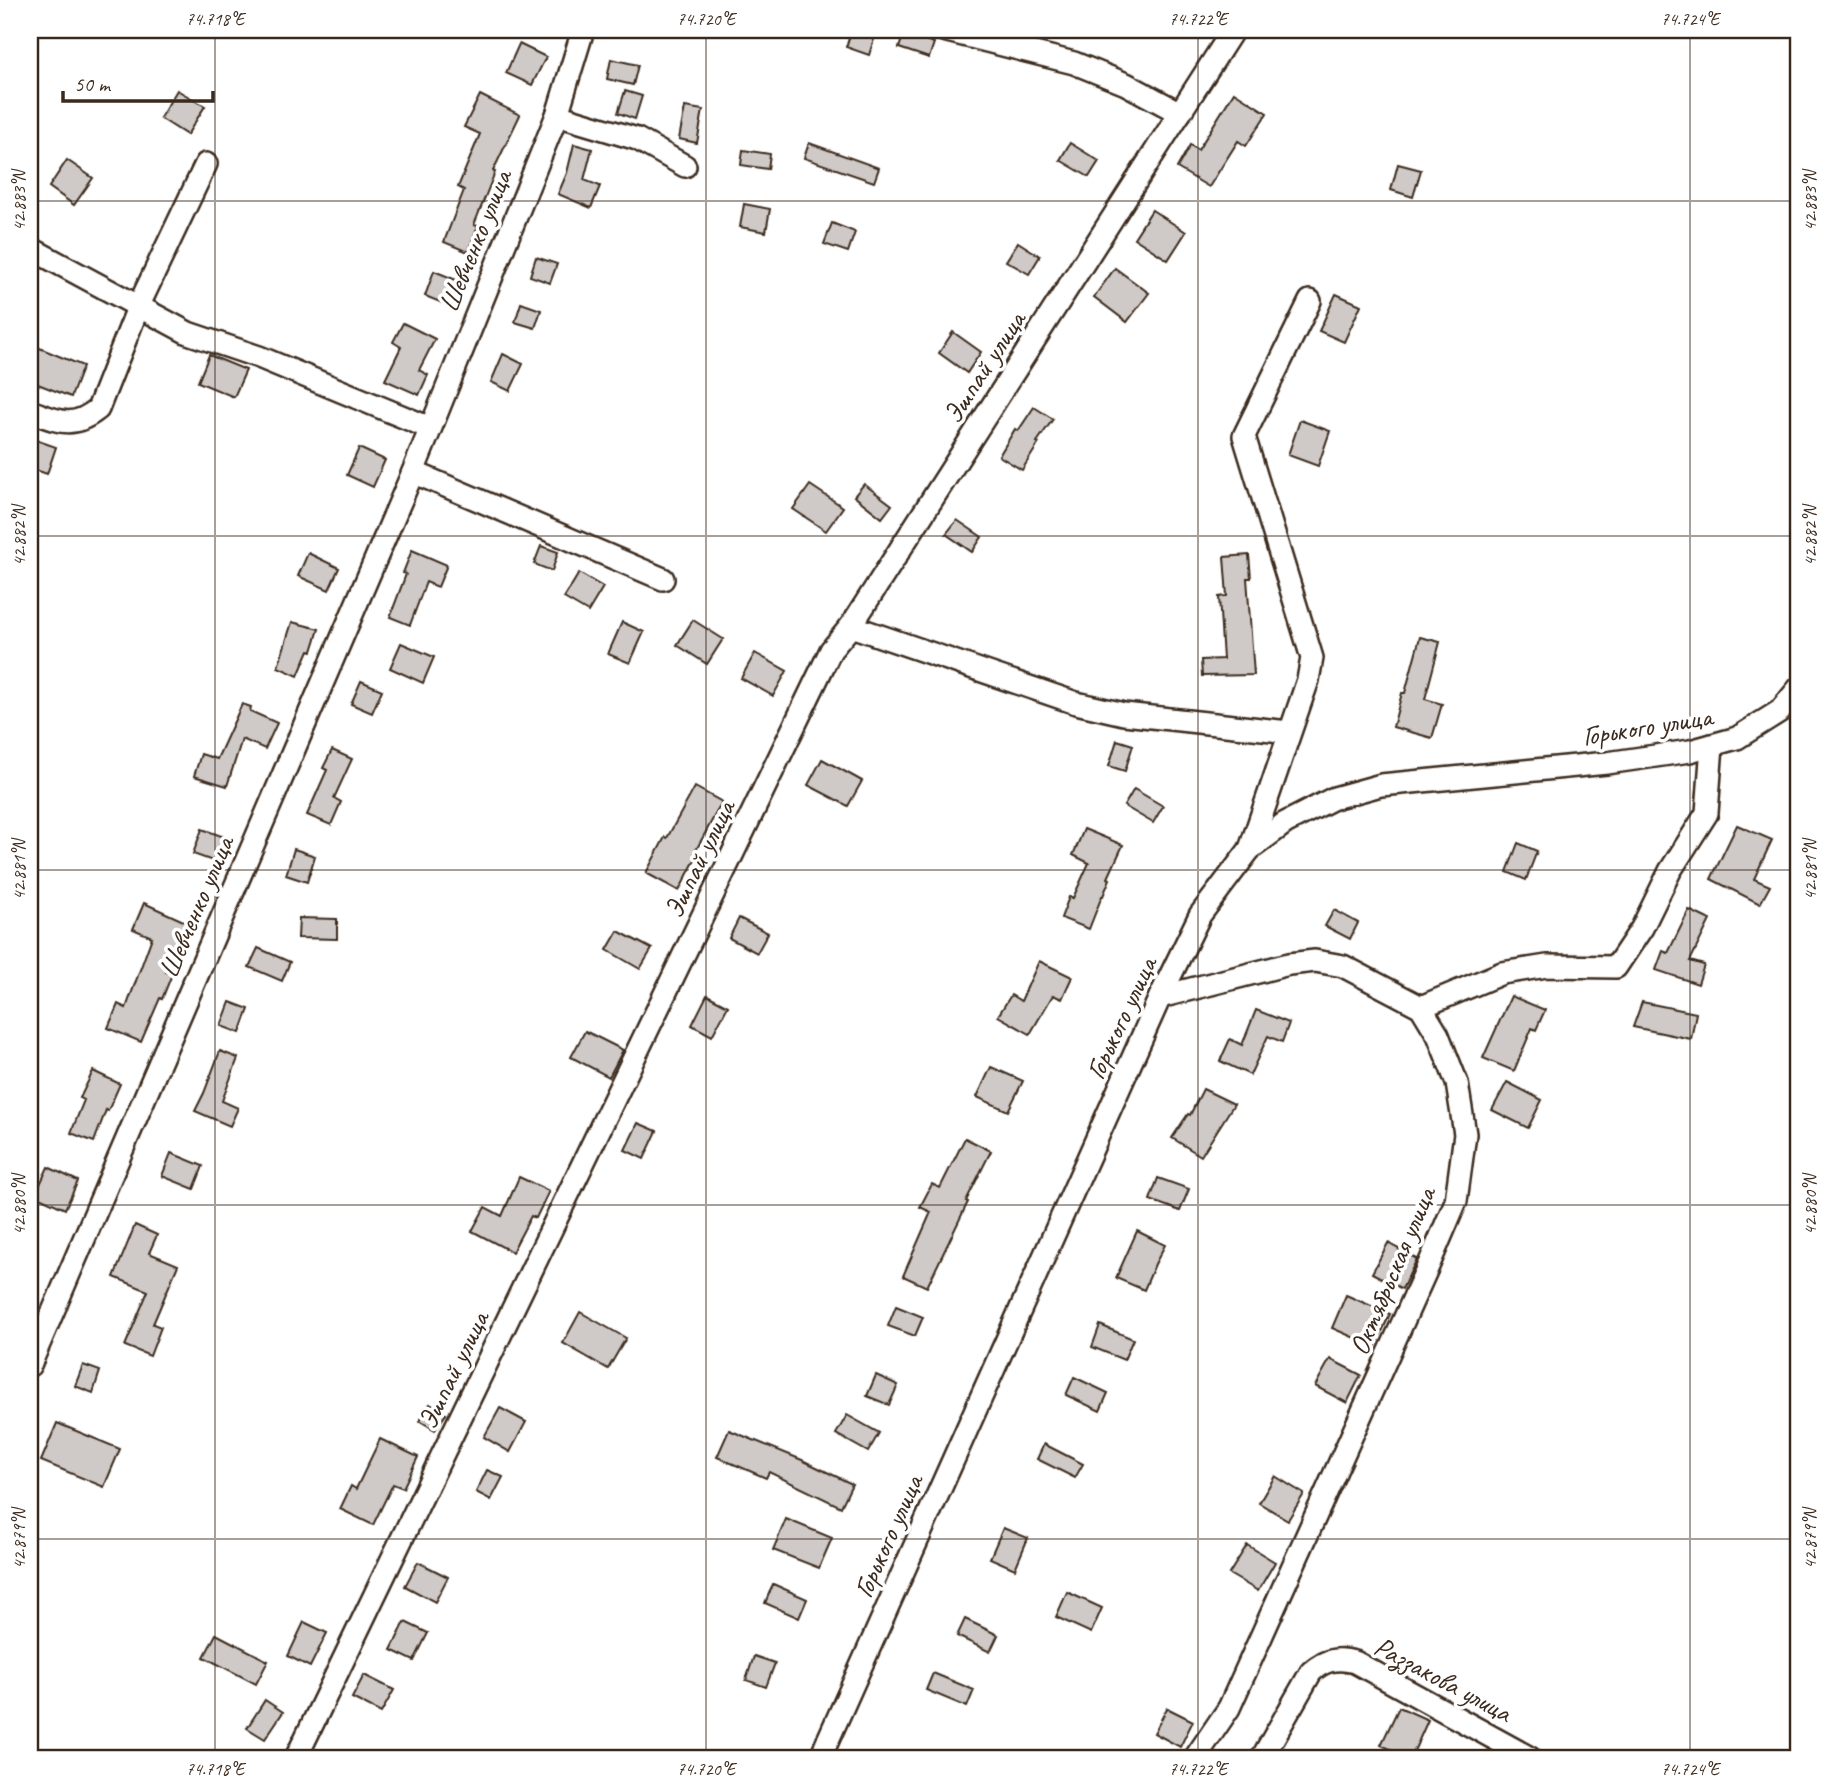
<svg xmlns="http://www.w3.org/2000/svg" width="1829" height="1788" viewBox="0 0 1829 1788" font-family="Caveat,sans-serif">
<style>
.building{fill:#cfcac7;stroke:#3b2a1e;stroke-width:2}
.lines{fill:none;stroke-linecap:round;stroke-linejoin:round}
.minor-casing{stroke:#3b2a1e;stroke-width:26}
.minor{stroke:#fff;stroke-width:21}
.ticks{fill:none;stroke:#3b2a1e;stroke-width:2;stroke-opacity:0.45}
.labels{text-anchor:middle;dominant-baseline:central;stroke-width:7;stroke-linejoin:round;paint-order:stroke}
.street-label{font-size:28px;fill:#3b2a1e;stroke:#fff}
.neatline{fill:none;stroke:#3b2a1e;stroke-width:2.5}
.ticks-label{font-size:18px;text-anchor:middle;fill:#3b2a1e}
</style>
<rect width="100%" height="100%" fill="#fff"/>
<filter id="ink" filterUnits="userSpaceOnUse"><feTurbulence type="fractalNoise" baseFrequency=".0143" numOctaves="2"/><feDisplacementMap in="SourceGraphic" scale="14" xChannelSelector="R" yChannelSelector="G"/><feConvolveMatrix kernelMatrix="1 2 1 2 8 2 1 2 1" color-interpolation-filters="sRGB"/></filter>
<g filter="url(#ink)">
<g class="building">
<path d="M852 30H877L869 55 846 47Z"/>
<path d="M904 33 934 43 929 58 899 48Z"/>
<path d="M519 44 546 57 532 85 506 73Z"/>
<path d="M611 59 638 65 633 85 607 79Z"/>
<path d="M177 90 205 106 187 135 160 118Z"/>
<path d="M625 91 642 96 635 119 618 113Z"/>
<path d="M1234 92 1267 113 1246 146 1238 141 1209 187 1177 168 1190 145 1198 150Z"/>
<path d="M480 95 520 115 493 171 495 172 474 225 478 226 468 252 444 242 464 190 458 187 480 134 464 127Z"/>
<path d="M685 107 703 110 697 143 679 139Z"/>
<path d="M809 143 879 168 874 182 804 158Z"/>
<path d="M1070 143 1099 161 1089 177 1060 160Z"/>
<path d="M574 144 592 149 584 180 600 186 591 208 558 194 567 173Z"/>
<path d="M743 150 770 154 768 169 741 165Z"/>
<path d="M67 160 93 178 74 205 49 187Z"/>
<path d="M1398 164 1421 170 1413 197 1391 190Z"/>
<path d="M744 204 770 209 766 232 740 227Z"/>
<path d="M1152 210 1186 232 1168 260 1134 238Z"/>
<path d="M832 223 855 232 848 252 824 244Z"/>
<path d="M1018 242 1040 256 1029 274 1006 261Z"/>
<path d="M536 257 557 264 550 283 530 276Z"/>
<path d="M1115 268 1149 293 1127 322 1094 297Z"/>
<path d="M434 271 459 281 450 306 425 296Z"/>
<path d="M1336 294 1361 305 1344 342 1319 331Z"/>
<path d="M521 303 541 310 535 328 515 322Z"/>
<path d="M403 323 435 339 419 370 428 375 419 395 385 380 401 347 393 342Z"/>
<path d="M953 332 981 352 967 373 939 353Z"/>
<path d="M30 344 83 366 71 397 30 381Z"/>
<path d="M503 354 523 364 510 391 491 382Z"/>
<path d="M209 355 246 370 234 397 198 382Z"/>
<path d="M1034 407 1053 419 1037 442 1039 443 1022 470 999 456 1015 429 1018 431Z"/>
<path d="M1300 420 1330 431 1318 466 1288 455Z"/>
<path d="M30 438 56 447 47 474 30 468Z"/>
<path d="M359 448 385 460 373 487 347 475Z"/>
<path d="M864 484 892 505 882 518 854 496Z"/>
<path d="M810 485 843 507 826 531 793 509Z"/>
<path d="M957 520 982 537 972 552 946 534Z"/>
<path d="M541 546 558 552 552 571 534 564Z"/>
<path d="M412 550 447 565 438 587 426 582 410 625 390 617 406 574 403 573Z"/>
<path d="M308 553 339 568 329 590 298 576Z"/>
<path d="M1249 555 1251 578H1247L1254 675 1202 676 1201 660 1223 659 1219 597 1227 596 1224 557Z"/>
<path d="M579 573 603 587 588 612 564 598Z"/>
<path d="M693 620 723 639 707 664 677 645Z"/>
<path d="M292 622 319 629 312 651 309 650 298 676 278 667Z"/>
<path d="M622 622 644 632 630 663 608 654Z"/>
<path d="M1420 637 1440 642 1425 699 1442 704 1432 738 1393 727 1402 693H1405Z"/>
<path d="M401 643 434 657 423 683 390 668Z"/>
<path d="M755 653 787 671 773 696 741 678Z"/>
<path d="M361 681 382 690 372 713 351 704Z"/>
<path d="M242 704 251 707 250 711 277 723 265 749 242 739 227 786 194 776 201 754 217 759Z"/>
<path d="M1117 740 1133 745 1125 771 1109 766Z"/>
<path d="M332 750 352 759 334 798 341 802 331 825 307 815 327 770 323 768Z"/>
<path d="M822 759 862 781 848 806 808 785Z"/>
<path d="M695 787 722 802 695 852 698 854 679 891 646 873 665 837 667 838Z"/>
<path d="M1134 789 1163 806 1153 823 1124 806Z"/>
<path d="M1737 825 1772 840 1754 879 1770 886 1760 904 1711 879Z"/>
<path d="M202 829 230 839 221 864 193 854Z"/>
<path d="M1084 829 1123 845 1108 878 1110 879 1103 896H1102L1089 929 1061 918 1069 897 1073 898 1089 863 1073 855Z"/>
<path d="M1518 843 1537 851 1526 880 1507 872Z"/>
<path d="M294 849 315 856 307 882 286 875Z"/>
<path d="M144 903 188 923 166 972 172 974 162 999 160 998 141 1042 108 1028 118 1004 126 1008 152 937 133 929Z"/>
<path d="M1334 910 1358 923 1350 939 1325 926Z"/>
<path d="M1689 910 1710 920 1690 961 1704 965 1698 984 1656 970 1663 951 1668 953Z"/>
<path d="M299 918 337 919V939L298 938Z"/>
<path d="M739 918 768 933 757 953 729 938Z"/>
<path d="M618 931 652 949 640 969 607 950Z"/>
<path d="M258 948 290 962 282 981 249 967Z"/>
<path d="M1039 961 1072 977 1062 999 1053 995 1030 1034 998 1016 1011 995 1021 1001Z"/>
<path d="M707 995 728 1006 712 1036 692 1025Z"/>
<path d="M1511 996 1545 1010 1536 1030 1532 1028 1514 1071 1483 1058Z"/>
<path d="M230 1002 249 1009 240 1033 221 1026Z"/>
<path d="M1642 1002 1696 1013 1691 1039 1633 1027Z"/>
<path d="M1256 1010 1289 1023 1282 1042 1268 1036 1250 1075 1220 1061 1230 1039 1242 1045Z"/>
<path d="M585 1031 623 1050 609 1077 571 1057Z"/>
<path d="M220 1051 238 1058 222 1101 238 1108 230 1126 195 1111 204 1093Z"/>
<path d="M991 1067 1023 1081 1008 1111 977 1097Z"/>
<path d="M93 1071 120 1084 108 1111 106 1110 94 1142 71 1133 84 1100 80 1098Z"/>
<path d="M1507 1082 1542 1100 1528 1128 1492 1110Z"/>
<path d="M1203 1089 1234 1104 1201 1156 1172 1138 1188 1114 1190 1115Z"/>
<path d="M638 1123 657 1131 644 1159 625 1150Z"/>
<path d="M965 1138 991 1151 966 1201 968 1202 927 1287 903 1276 931 1212 920 1207 932 1184 940 1188Z"/>
<path d="M171 1153 203 1166 194 1189 162 1176Z"/>
<path d="M48 1167 78 1181 65 1209 35 1195Z"/>
<path d="M519 1177 549 1191 536 1218 531 1216 512 1252 472 1231 485 1207 502 1216Z"/>
<path d="M1158 1178 1189 1189 1180 1211 1150 1200Z"/>
<path d="M135 1225 157 1235 149 1253 178 1265 153 1324 161 1327 150 1356 125 1346 148 1291 114 1277Z"/>
<path d="M1137 1231 1165 1245 1155 1264 1144 1290 1116 1278Z"/>
<path d="M1388 1243 1417 1259 1402 1289 1372 1273Z"/>
<path d="M1346 1295 1390 1314 1375 1347 1332 1328Z"/>
<path d="M896 1306 923 1317 915 1336 888 1326Z"/>
<path d="M580 1312 626 1338 608 1369 563 1343Z"/>
<path d="M1100 1325 1133 1339 1124 1360 1092 1347Z"/>
<path d="M1330 1359 1361 1375 1347 1403 1315 1386Z"/>
<path d="M83 1365 100 1371 93 1393 75 1386Z"/>
<path d="M876 1375 898 1385 889 1405 867 1396Z"/>
<path d="M1074 1377 1108 1393 1100 1411 1066 1395Z"/>
<path d="M430 1404 446 1414 435 1430 420 1421Z"/>
<path d="M500 1408 526 1422 510 1452 484 1437Z"/>
<path d="M847 1415 879 1433 868 1452 836 1434Z"/>
<path d="M57 1423 120 1449 104 1487 41 1461Z"/>
<path d="M729 1430 802 1460 852 1484 841 1507 769 1472 766 1478 717 1457Z"/>
<path d="M380 1439 418 1457 403 1488 393 1484 373 1525 340 1509 351 1486 356 1489Z"/>
<path d="M1044 1444 1083 1464 1075 1478 1037 1459Z"/>
<path d="M487 1470 503 1477 491 1500 476 1492Z"/>
<path d="M1275 1476 1304 1494 1288 1520 1259 1503Z"/>
<path d="M786 1519 832 1538 819 1568 773 1550Z"/>
<path d="M1003 1528 1028 1538 1015 1569 990 1558Z"/>
<path d="M1247 1545 1275 1562 1258 1591 1229 1574Z"/>
<path d="M418 1562 448 1577 435 1602 405 1586Z"/>
<path d="M773 1584 807 1599 799 1618 765 1603Z"/>
<path d="M1067 1592 1102 1608 1091 1633 1056 1617Z"/>
<path d="M965 1619 998 1635 990 1652 957 1636Z"/>
<path d="M304 1622 327 1633 310 1667 288 1656Z"/>
<path d="M405 1622 428 1633 414 1661 391 1650Z"/>
<path d="M216 1634 268 1661 256 1684 204 1657Z"/>
<path d="M754 1656 775 1663 766 1687 746 1680Z"/>
<path d="M933 1673 974 1690 967 1707 926 1690Z"/>
<path d="M364 1675 394 1690 381 1713 352 1698Z"/>
<path d="M265 1700 283 1712 265 1739 247 1728Z"/>
<path d="M1399 1707 1428 1720 1411 1758 1381 1745Z"/>
<path d="M1167 1708 1193 1721 1180 1747 1154 1733Z"/>
</g>
<g class="lines">
<g class="minor-casing">
<g id="minor">
<path d="M943 30 1074 63 1126 84 1180 113"/>
<path d="M557 115 637 139 685 166"/>
<path d="M30 248 188 333 259 357 430 428"/>
<path d="M30 411C58 421 72 430 98 409L139 305 206 164"/>
<path d="M413 472 663 579"/>
<path d="M851 626 1076 703 1124 714 1289 732"/>
<path d="M1250 849 1308 680 1312 658 1244 436 1310 301"/>
<path d="M1160 997 1289 964 1315 961 1343 966 1421 1007 1438 1035 1457 1083 1465 1134 1456 1201 1430 1262 1229 1708 1195 1758"/>
<path d="M1421 1007 1502 973 1547 966 1616 967 1642 928 1670 871 1707 813 1712 745"/>
<path d="M30 1365 413 472 557 115 583 30"/>
<path d="M296 1758 831 650 851 626 1233 30"/>
<path d="M820 1758 1160 997 1200 915 1250 849 1285 823 1334 798 1381 785 1607 763 1690 751 1737 738 1780 711 1799 688"/>
<path d="M1262 1758 1311 1672C1324 1660 1337 1657 1355 1662L1530 1758"/>
</g>
</g>
<use href="#minor" class="minor"/>
</g>
</g>
<path class="ticks" d="M215 30V1758M706 30V1758M1198 30V1758M1690 30V1758M30 201H1799M30 536H1799M30 870H1799M30 1205H1799M30 1539H1799"/>
<g class="labels">
<g class="street-label">
<text transform="translate(475 241) rotate(-68)">Шевченко улица</text>
<text transform="translate(984 367) rotate(-57)">Эшпай улица</text>
<text transform="translate(1647 726) rotate(-9)">Горького улица</text>
<text transform="translate(699 859) rotate(-64)">Эшпай улица</text>
<text transform="translate(196 907) rotate(-67)">Шевченко улица</text>
<text transform="translate(1121 1018) rotate(-65)">Горького улица</text>
<text transform="translate(1392 1271) rotate(-67)">Октябрьская улица</text>
<text transform="translate(453 1370) rotate(-64)">Эшпай улица</text>
<text transform="translate(888 1536) rotate(-66)">Горького улица</text>
<text transform="translate(1443 1679) rotate(28)">Раззакова улица</text>
</g>
</g>
<rect width="1829" height="1788" fill="none" stroke="#fff" stroke-width="77"/>
<path d="M63 91v10h150v-10" fill="none" stroke="#3b2a1e" stroke-width="3.5"/>
<text x="74" y="91" font-size="21" fill="#3b2a1e" stroke="#ffffff" stroke-width="5" paint-order="stroke">50 m</text>
<rect x="38" y="38" width="1752" height="1712" class="neatline"/>
<g class="ticks-label">
<text x="215" y="25">74.718°E</text>
<text x="706" y="25">74.720°E</text>
<text x="1198" y="25">74.722°E</text>
<text x="1690" y="25">74.724°E</text>
<text transform="translate(19 201) rotate(-90)" y="6">42.883°N</text>
<text transform="translate(1810 201) rotate(-90)" y="6">42.883°N</text>
<text transform="translate(19 536) rotate(-90)" y="6">42.882°N</text>
<text transform="translate(1810 536) rotate(-90)" y="6">42.882°N</text>
<text transform="translate(19 870) rotate(-90)" y="6">42.881°N</text>
<text transform="translate(1810 870) rotate(-90)" y="6">42.881°N</text>
<text transform="translate(19 1205) rotate(-90)" y="6">42.880°N</text>
<text transform="translate(1810 1205) rotate(-90)" y="6">42.880°N</text>
<text transform="translate(19 1539) rotate(-90)" y="6">42.879°N</text>
<text transform="translate(1810 1539) rotate(-90)" y="6">42.879°N</text>
<text x="215" y="1775">74.718°E</text>
<text x="706" y="1775">74.720°E</text>
<text x="1198" y="1775">74.722°E</text>
<text x="1690" y="1775">74.724°E</text>
</g>
</svg>
